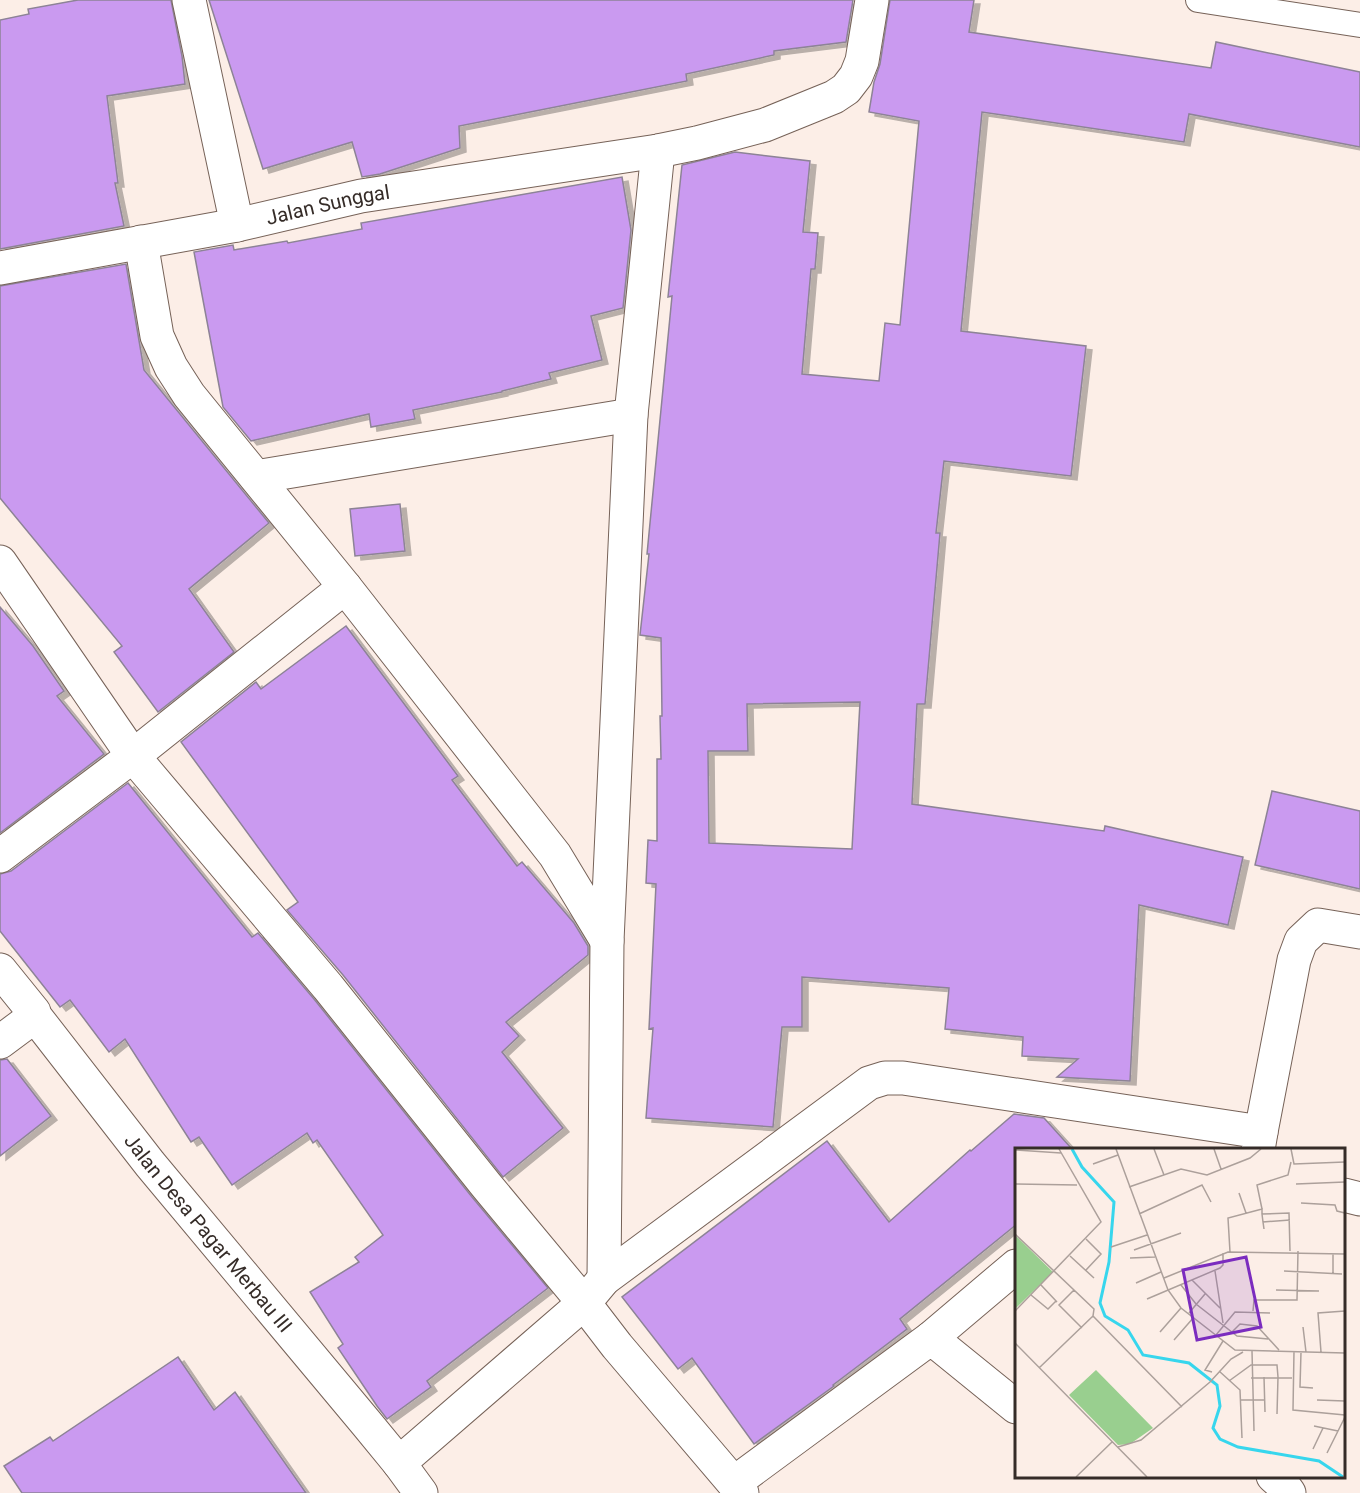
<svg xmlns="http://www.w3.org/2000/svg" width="1360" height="1493" viewBox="0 0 1360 1493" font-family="Roboto,sans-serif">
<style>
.building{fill:#ca9af0;stroke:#8d8396;stroke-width:1.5;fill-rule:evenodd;filter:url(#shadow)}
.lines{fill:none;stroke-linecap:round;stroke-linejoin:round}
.service-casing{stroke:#766258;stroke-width:26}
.minor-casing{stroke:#766258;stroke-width:35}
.tertiary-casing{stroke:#766258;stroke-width:35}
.service{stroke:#fff;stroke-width:24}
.minor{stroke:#fff;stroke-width:33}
.tertiary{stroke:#fff;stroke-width:33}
.labels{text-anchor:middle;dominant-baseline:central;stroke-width:4.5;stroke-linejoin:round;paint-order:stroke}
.street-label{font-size:20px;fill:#352c28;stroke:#fefefe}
.inset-river{fill:none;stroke:#37d6ed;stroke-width:3}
.inset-road{fill:none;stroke:#aca09b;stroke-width:1.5}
.view{fill:#7b2cbf;fill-opacity:0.15;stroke:#7b2cbf;stroke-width:3}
.inset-edge{fill:none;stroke:#352c28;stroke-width:3}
</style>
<defs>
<filter id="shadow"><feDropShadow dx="6" dy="4" stdDeviation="0" flood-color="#0004"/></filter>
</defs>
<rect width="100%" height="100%" fill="#fceee7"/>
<g class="building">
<path d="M78 0H171L182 56 185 84 107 96 118 183H115L124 226 0 249V20L29 14 28 9Z"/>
<path d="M209 0H853L846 42 774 51V55L686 74 687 81 459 126 460 148 380 174 362 177 352 142 263 169Z"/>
<path d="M890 0H974L969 32 1211 68 1216 42 1360 72V147L1189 114 1184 142 982 112 961 331 1086 346 1071 476 944 461 936 533H940L925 704H917L912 804 1104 831 1105 826 1243 857 1228 925 1139 905 1130 1081 1057 1077 1078 1059 1022 1056 1023 1037 945 1029 949 988 802 977V1027H782L773 1127 646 1118 653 1028 649 1029 656 884 646 883 648 840 657 841V759H661L660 716H662L661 638 640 635 649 554H647L672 296 668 297 682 165 735 152 810 161 803 232 818 233 815 269H811L802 374 879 381 885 323 900 325 919 121 869 112 874 82 880 64ZM860 702 852 849 709 843 708 751H748L747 704Z"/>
<path d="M622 177 631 230 623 308 591 316 602 360 549 373 551 379 502 391V392L413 410 415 419 371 427 369 414 251 441 223 407 194 252 233 245 234 250 287 241 288 243 362 229 361 223Z"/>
<path d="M126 264 144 370 269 523 189 589 234 652 158 712 114 652 122 646 0 498V286Z"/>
<path d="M400 504 405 551 355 556 350 509Z"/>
<path d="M0 607 33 646 64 691 57 696 104 754 0 833Z"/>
<path d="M346 626 458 776 452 780 517 866 522 862 574 923 588 946V955L506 1022 519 1036 502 1052 563 1128 503 1177 343 975 287 910 298 902 181 742 256 682 261 689Z"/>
<path d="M128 783 252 937 258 933 314 999 472 1197 548 1288 427 1381 431 1387 387 1419 377 1406 338 1348 343 1344 310 1292 359 1262 355 1257 383 1235 317 1140 313 1143 307 1133 232 1185 199 1137 191 1142 125 1039 109 1052 70 1000 60 1007 0 931V874L11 871Z"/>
<path d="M1272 791 1360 811V889L1255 865Z"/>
<path d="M7 1059 51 1116 0 1156V1060Z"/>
<path d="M1014 1114 1044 1118 1072 1149H1017V1224L900 1319 907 1329 833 1385 834 1386 754 1444 692 1358 678 1369 622 1297 827 1141 889 1222 970 1150 971 1151Z"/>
<path d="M178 1357 214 1410 235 1392 306 1493H22L4 1466 50 1437 53 1441Z"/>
</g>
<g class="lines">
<g class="service-casing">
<path id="service" d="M1198 0 1360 25"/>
</g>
<g class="minor-casing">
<g id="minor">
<path d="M189 0 237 225"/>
<path d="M141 242 157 336 171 367 189 395 345 587 555 855 607 941"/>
<path id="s1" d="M0 268 237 225 361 196 658 151 697 143 765 125 834 97 846 89 856 76 862 61 872 0"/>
<path d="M256 477 631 415"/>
<path d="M0 562 133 756 328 987 486 1185 584 1303 617 1346 742 1493"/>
<path d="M0 856 133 756 345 587"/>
<path d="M0 1042 35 1016"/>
<path d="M1261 1132 1294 960 1301 941 1318 925 1360 932"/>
<path d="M1344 1195 1360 1199"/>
<path d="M604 1279 607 941 631 415 658 151"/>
<path d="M931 1338 1016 1266"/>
<path d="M399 1463 584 1303 604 1279 869 1083 885 1078H903L1261 1132 1258 1150"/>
<path d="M1273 1476 1284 1486 1289 1493"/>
<path d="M734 1483 931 1338 1016 1407"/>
</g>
</g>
<g class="tertiary-casing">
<g id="tertiary">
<path id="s2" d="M0 970 34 1012 35 1016 150 1164 367 1424 399 1463 421 1493"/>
</g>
</g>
<use href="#service" class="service"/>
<use href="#minor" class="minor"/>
<use href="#tertiary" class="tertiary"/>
</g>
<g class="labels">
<g class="street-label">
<text stroke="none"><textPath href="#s1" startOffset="334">Jalan Sunggal</textPath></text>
<text stroke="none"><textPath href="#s2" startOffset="336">Jalan Desa Pagar Merbau III</textPath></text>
</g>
</g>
<g transform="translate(1015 1148)">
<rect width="330" height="330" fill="#fceee7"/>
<path d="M0 87 38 124 0 161ZM81 222 138 280 115 296 103 297 54 247Z" fill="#99cf8f"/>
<path class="inset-river" d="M57 1 67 19 99 54 94 114 85 155 90 168 113 182 128 207 174 215 202 237 205 258 198 280 205 291 223 299 304 313 328 329"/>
<path class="inset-road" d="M101 1 153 142 166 160 220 202 330 205M139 1 149 27M199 1 206 21M276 1 279 16 330 14M0 2 46 5M78 16 103 7M0 36 62 37M281 36 330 34M114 39 166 21 192 27 235 10 246 1M224 45 231 65M286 55 320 57 322 63 330 65M247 61 242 37 273 27 276 14M124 66 187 37 196 54M248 74 247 66 274 65 275 103M249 81 248 74 275 72M0 86 79 161 78 168 167 259M71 91 86 106 71 122M96 99 132 87M119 102 166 85M215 104 213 70 247 61V66M318 106V126M55 108 79 130M115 110 140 109M200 123 208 175M269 123 327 126M149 130 213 104 330 106M177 132 205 160M121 135 146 124M26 137 42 154M166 137 181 156 222 188 253 191M59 142 44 157 67 180M261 142 304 143M16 147 33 161 41 153M132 151 205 120 208 117V105M0 163 86 74 44 1M238 163 239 152H282L283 103M174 165 190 146M288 179 291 204M145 184 166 160M217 184 225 176 242 178 264 202M201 187 220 164 255 165M159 192 179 169M0 195 132 329M237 203 239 283M279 203 278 262 330 267M286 204 285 239 298 240M306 204 303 165 330 163M24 220 78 168M204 223 225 242 227 290M197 224 190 222 208 193M249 229 250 264M236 230H277M214 233 236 217H262L263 229M225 252H249M302 252 330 253M262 266 263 229M299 278 323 283M103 299 126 292 195 234 216 211 228 204M298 301 308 280M312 305 330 269M61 329 97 294"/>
<path class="view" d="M231 109 246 179 182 192 168 122Z"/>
<rect width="330" height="330" class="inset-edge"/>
</g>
</svg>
